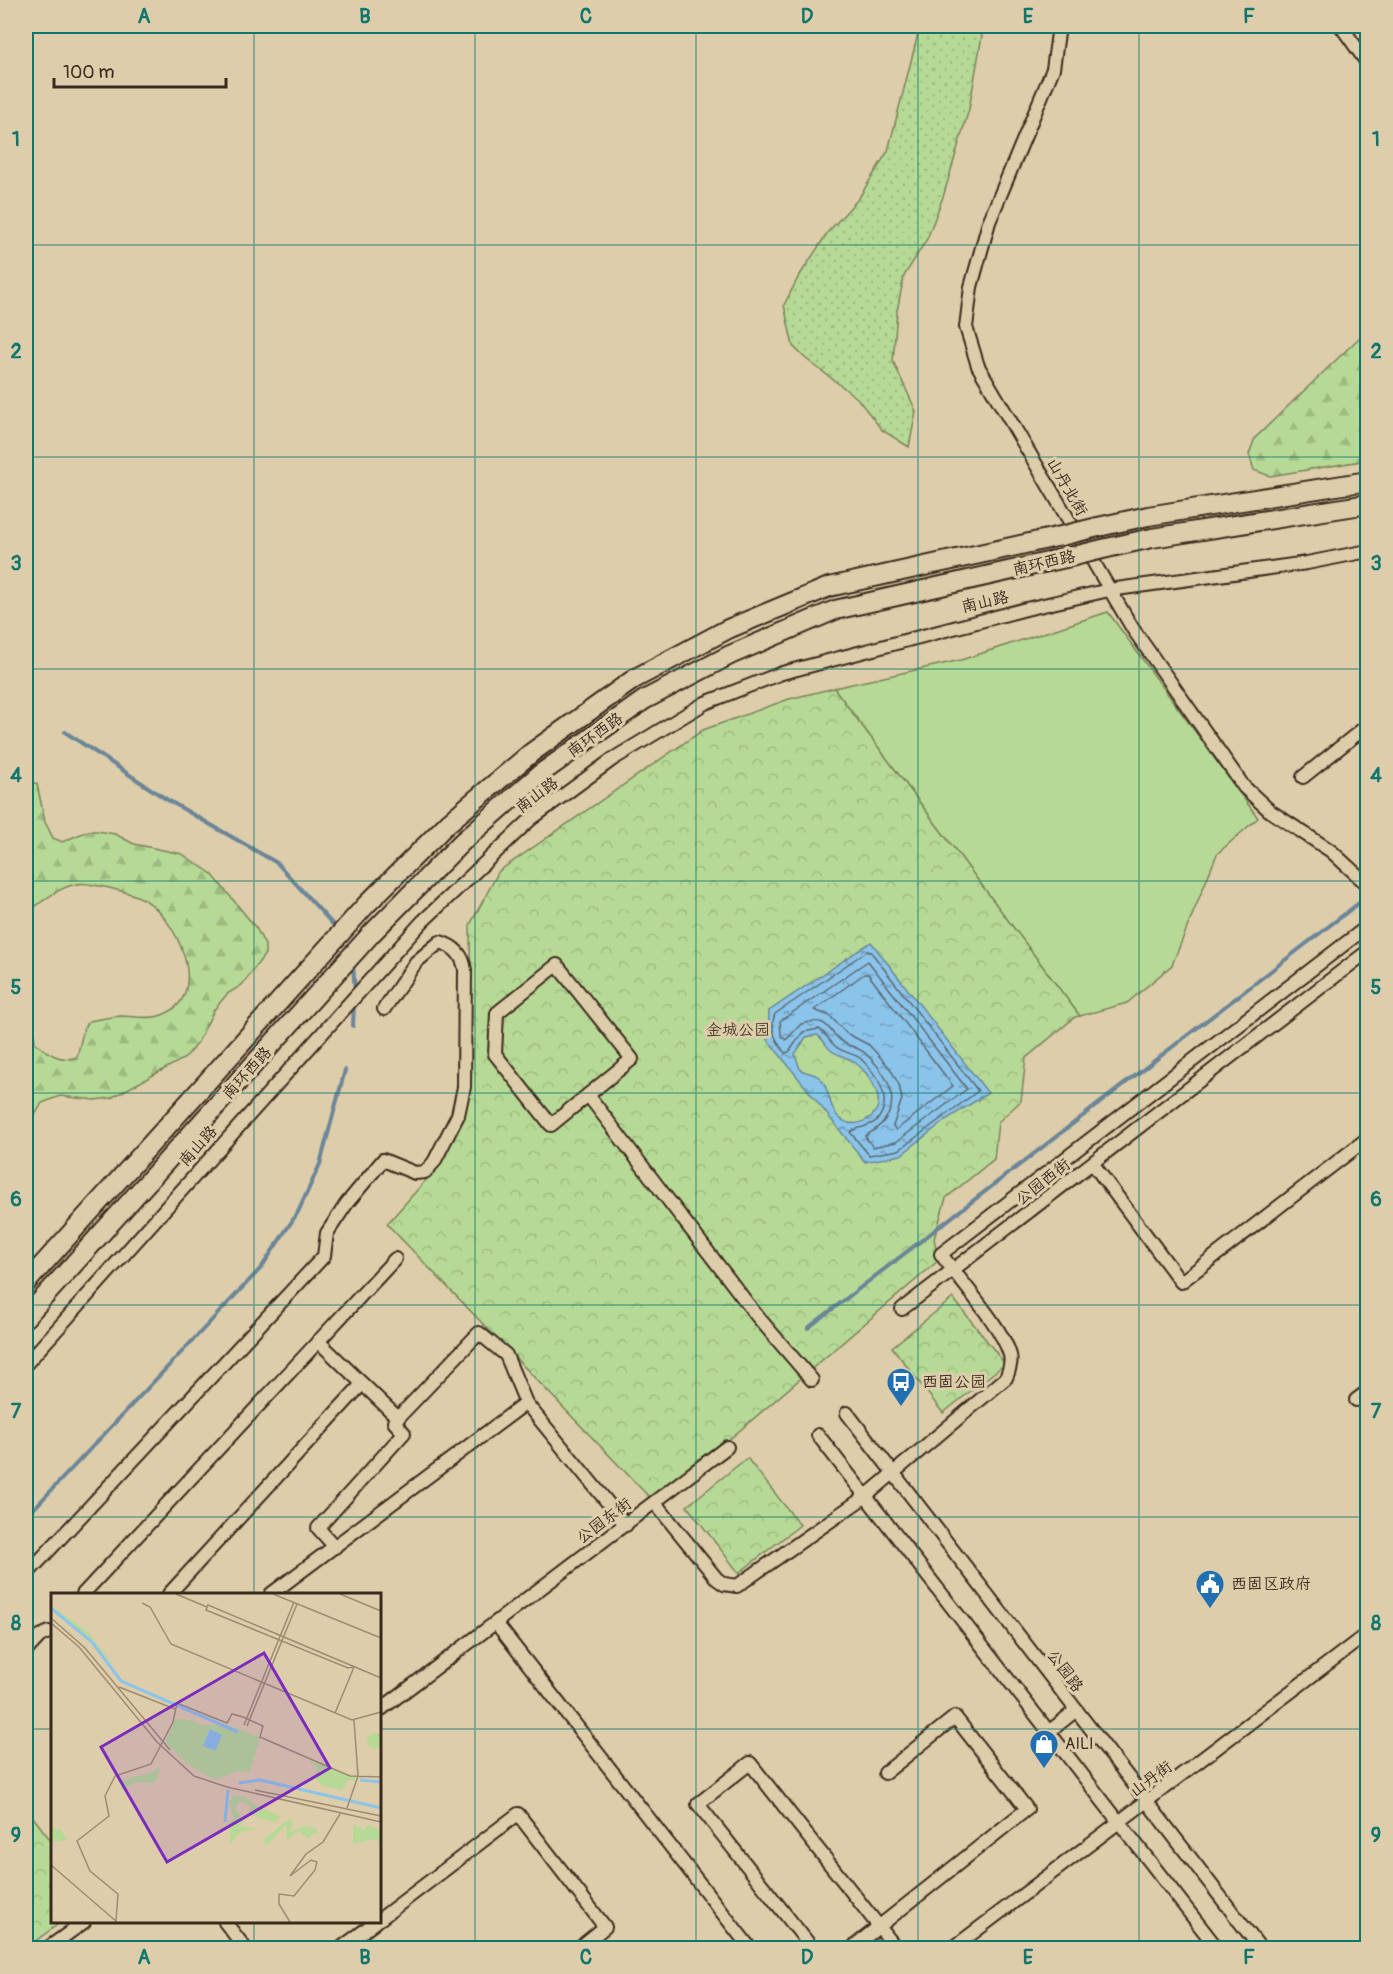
<svg xmlns="http://www.w3.org/2000/svg" width="1393" height="1974" viewBox="0 0 1393 1974" font-family="Pangolin,'LXGW WenKai TC',sans-serif">
<style>
.grass{fill:url(#grass-dots);stroke:#78825a;stroke-width:1.5}
.forest{fill:url(#forest-firs);stroke:#78825a;stroke-width:1.5}
.park{fill:url(#park-crowns);stroke:#78825a;stroke-width:1.5}
.pitch{fill:#b6da95;stroke:#78825a;stroke-width:1.5}
.water{fill:url(#water-ripples);stroke:#6b8698;stroke-width:1.5;fill-rule:evenodd}
.lines{fill:none;stroke-linecap:round;stroke-linejoin:round}
.shore{stroke:#5b6870;stroke-width:1.5}
.stream{stroke:#6b8698;stroke-width:4}
.minor-casing{stroke:#3b2a1e;stroke-width:16}
.highway-casing{stroke:#3b2a1e;stroke-width:22}
.minor{stroke:#decdaa;stroke-width:12}
.highway{stroke:#decdaa;stroke-width:18}
.highway-bridge-casing{stroke:#3b2a1e;stroke-width:22;stroke-linecap:butt}
.highway-bridge{stroke:#decdaa;stroke-width:18}
.grid{fill:none;stroke:#0f766e;stroke-width:1.5;stroke-opacity:0.55}
.labels{text-anchor:middle;dominant-baseline:central;stroke-width:6;stroke-linejoin:round;paint-order:stroke}
.street-label{font-size:16px;fill:#3b2a1e;stroke:#decdaa}
.park-label{font-size:16px;fill:#473c2a;stroke:#decdaa}
.poi-label{font-size:16px;fill:#3b2a1e;stroke:#decdaa;text-anchor:start}
.inset-river{fill:none;stroke:#8bc4ea;stroke-width:3}
.inset-road{fill:none;stroke:#9d8c72;stroke-width:1.5}
.view{fill:#7b2cbf;fill-opacity:0.15;stroke:#7b2cbf;stroke-width:3}
.inset-edge{fill:none;stroke:#3b2a1e;stroke-width:3}
.neatline{fill:none;stroke:#0f766e;stroke-width:2}
.grid-label{font-size:20px;text-anchor:middle;font-weight:bold;fill:#0f766e}
</style>
<defs>
<pattern id="grass-dots" width="8" height="8" patternUnits="userSpaceOnUse" patternTransform="scale(1.5)"><rect width="8" height="8" fill="#b6da95"/><path d="M2 2h.1M6 6h.1" fill="none" stroke="#9dbb80" stroke-width="1.8" stroke-linecap="round"/></pattern>
<pattern id="forest-firs" width="22" height="20" patternUnits="userSpaceOnUse" patternTransform="scale(1.5)"><rect width="22" height="20" fill="#b6da95"/><path d="M5 1l3.5 6h-7zM16 11l3.5 6h-7z" fill="#9dbb80"/></pattern>
<pattern id="park-crowns" width="20" height="18" patternUnits="userSpaceOnUse" patternTransform="scale(1.5)"><rect width="20" height="18" fill="#b6da95"/><path d="M2 6a3 3 0 1 1 6 0M12 15a3 3 0 1 1 6 0" fill="none" stroke="#9dbb80"/></pattern>
<pattern id="water-ripples" width="26" height="14" patternUnits="userSpaceOnUse" patternTransform="scale(1.5)"><rect width="26" height="14" fill="#8bc4ea"/><path d="M2 4q2-2 4 0t4 0M15 11q2-2 4 0t4 0" fill="none" stroke="#739fbd"/></pattern>
</defs>
<rect width="100%" height="100%" fill="#decdaa"/>
<filter id="ink" filterUnits="userSpaceOnUse"><feTurbulence type="fractalNoise" baseFrequency=".0167" numOctaves="2"/><feDisplacementMap in="SourceGraphic" scale="12" xChannelSelector="R" yChannelSelector="G"/><feConvolveMatrix kernelMatrix="1 2 1 2 8 2 1 2 1" color-interpolation-filters="sRGB"/></filter>
<g filter="url(#ink)">
<path class="grass" d="M920 26H976L982 36 969 109 944 194 927 239 904 276 897 311 893 361 916 411 909 447 882 430 857 398 805 358 793 346 784 305 798 278 828 232 859 198 888 151Z"/>
<g class="forest">
<path d="M1359 338 1367 339V460L1270 476 1254 470 1249 454 1255 438Z"/>
<path d="M26 779 37 784 45 822 53 838 62 842 88 831H97L115 834 134 844 182 854 212 874 256 928 265 945V954L242 985 227 994 214 1010 198 1042 185 1058 111 1098 94 1100 60 1096 42 1103 26 1131V1009L32 1014 35 1043C48 1053 61 1063 77 1057L84 1028 89 1021C100 1019 110 1017 121 1016 133 1016 150 1020 162 1015 213 997 177 917 143 899 130 892 114 889 100 886 93 885 84 882 77 884 58 887 41 903 26 913Z"/>
</g>
<g class="park">
<path d="M834 688 1080 1016 1075 1017 1026 1058 1021 1101 998 1122 994 1159 946 1198 934 1239 939 1260 655 1503 387 1224 434 1171 465 1117 471 1035 470 925 499 871 703 730 789 699Z"/>
<path d="M953 1298 1005 1364 943 1413 892 1347Z"/>
<path d="M747 1458 800 1525 739 1573 687 1506Z"/>
<path d="M26 1808 52 1842V1922H61L26 1948Z"/>
</g>
<path class="pitch" d="M1108 612 1258 818 1217 854 1172 965 1127 1003 1080 1016 834 688 961 660Z"/>
<path class="water" d="M871 942 988 1093 947 1119 901 1155 865 1162 768 1040 769 1011ZM817 1035C824 1039 826 1047 832 1051 839 1056 847 1057 853 1061 871 1073 892 1107 866 1120 860 1124 850 1125 844 1121 827 1112 832 1090 820 1078 814 1072 806 1074 800 1069L795 1054 806 1037Z"/>
<g class="lines">
<g class="shore">
<path d="M867 951 871 952 978 1091 899 1150 869 1155 850 1132C857 1126 871 1128 878 1119 894 1098 876 1073 860 1058 853 1053 841 1052 835 1046 828 1040 827 1034 819 1029L803 1032 789 1052 785 1053C776 1041 769 1029 775 1014Z"/>
<path d="M868 961 967 1089 896 1142 873 1147 865 1136C906 1113 895 1081 865 1053 858 1047 847 1046 840 1040 824 1026 829 1017 801 1024L786 1040 781 1035 780 1021Z"/>
<path d="M864 974H868L953 1086 896 1130 893 1126 902 1099 899 1085 890 1068 869 1045 846 1033 830 1016 814 1010Z"/>
</g>
<g class="stream">
<path d="M65 732 166 799 277 863 337 929"/>
<path d="M353 964 355 992"/>
<path d="M353 1026 354 1003"/>
<path d="M808 1328 1368 896"/>
<path d="M26 1517 261 1268 298 1212 320 1164 345 1070"/>
</g>
<g class="minor-casing">
<g id="minor">
<path d="M1059 26 1053 69 989 222 971 287 966 327 978 366 1133 629 1244 787 1270 811 1331 851 1368 885"/>
<path d="M1341 26 1368 64"/>
<path d="M1303 777 1368 725"/>
<path d="M557 965 632 1059 551 1125 495 1054 497 1013Z"/>
<path d="M588 1095 757 1316 812 1380"/>
<path d="M1093 1164 1181 1282 1368 1138"/>
<path d="M902 1309 1368 951"/>
<path d="M318 1341 398 1418"/>
<path d="M26 1364 422 922 531 819 613 759 705 703 782 673 1026 609 1109 590 1307 563 1368 551"/>
<path d="M1356 1400 1368 1391"/>
<path d="M847 1413 1260 1948"/>
<path d="M818 1435 1217 1948"/>
<path d="M655 1503 717 1579 724 1584 737 1586 866 1496 1006 1378C1009 1371 1012 1363 1010 1355 1002 1326 960 1281 941 1254L1368 926"/>
<path d="M335 1547 318 1528 404 1433 394 1422 479 1333 506 1355 526 1403 626 1525"/>
<path d="M26 1575 324 1256 327 1233 347 1203 383 1160 415 1173 425 1172 434 1162 458 1115 464 1087 465 970C463 955 454 946 440 942L416 962 384 1009"/>
<path d="M83 1594 395 1259"/>
<path d="M169 1594 362 1384"/>
<path d="M271 1594 526 1403"/>
<path d="M496 1623 750 1948"/>
<path d="M26 1651 40 1636 49 1632"/>
<path d="M380 1710 727 1447"/>
<path d="M1050 1731 1075 1711"/>
<path d="M380 1919 518 1814 605 1927 579 1948"/>
<path d="M225 1922 245 1948"/>
<path d="M48 1948 84 1922"/>
<path d="M341 1948 376 1922"/>
<path d="M812 1948 698 1804 750 1763 896 1948"/>
<path d="M852 1948 1027 1809 955 1717 885 1773"/>
<path d="M953 1948 1368 1633"/>
</g>
</g>
<g class="highway-casing">
<g id="highway">
<path d="M1098 527 1148 516 1368 481"/>
<path d="M1107 548 1152 538 1368 504"/>
<path d="M26 1283 366 905 448 823 531 753 634 679 728 629 829 587 1061 536"/>
<path d="M26 1317 372 933 462 842 540 774 644 700 730 655 835 610 1070 557"/>
</g>
</g>
<use href="#minor" class="minor"/>
<use href="#highway" class="highway"/>
<g class="highway-bridge-casing">
<g id="highway-bridge">
<path d="M1061 536 1098 527"/>
<path d="M1070 557 1107 548"/>
</g>
</g>
<use href="#highway-bridge" class="highway-bridge"/>
</g>
</g>
<path class="grid" d="M254 26V1594M475 26V1948M696 26V1948M918 26V1948M1139 26V1948M26 245H1368M26 457H1368M26 669H1368M26 881H1368M26 1093H1368M26 1305H1368M26 1517H1368M26 1729H52M380 1729H1368M254 1922V1948"/>
<defs>
<g id="bus-pin" transform="scale(1.5)"><path d="M0 17L-7.5 6A9.5 9.5 0 1 1 7.5 6Z" fill="#1f6fb2" stroke="#decdaa"/><path d="M-5-6H5V4H4V6H2V4H-2V6H-4V4H-5ZM-3.5-4V0h7V-4ZM-3.5 1.2v1.5H-2V1.2ZM2 1.2v1.5H3.5V1.2Z" fill="#fff"/></g>
<g id="civic-pin" transform="scale(1.5)"><path d="M0 17L-7.5 6A9.5 9.5 0 1 1 7.5 6Z" fill="#1f6fb2" stroke="#decdaa"/><path d="M-.6-6.5H3V-4.5H.6V-3L4-1V1h2V6H-6V1h2V-1L-.6-3ZM-1.2 2.5V6h2.4V2.5Z" fill="#fff"/></g>
<g id="shop-pin" transform="scale(1.5)"><path d="M0 17L-7.5 6A9.5 9.5 0 1 1 7.5 6Z" fill="#1f6fb2" stroke="#decdaa"/><path d="M-5-2.5h2.3a2.7 3.5 0 0 1 5.4 0H5L5.5 6h-11ZM-1.5-2.5h3a1.5 2.3 0 0 0-3 0Z" fill="#fff"/></g>
</defs>
<g fill-rule="evenodd">
<use href="#bus-pin" x="901" y="1382"/>
<use href="#civic-pin" x="1210" y="1584"/>
<use href="#shop-pin" x="1044" y="1744"/>
</g>
<g class="labels">
<g class="street-label">
<text transform="translate(1067 487) rotate(60)">山丹北街</text>
<text transform="translate(1044 563) rotate(-13)">南环西路</text>
<text transform="translate(985 602) rotate(-13)">南山路</text>
<text transform="translate(595 735) rotate(-36)">南环西路</text>
<text transform="translate(537 795) rotate(-37)">南山路</text>
<text transform="translate(247 1073) rotate(-48)">南环西路</text>
<text transform="translate(198 1146) rotate(-48)">南山路</text>
<text transform="translate(1043 1182) rotate(-38)">公园西街</text>
<text transform="translate(604 1521) rotate(-37)">公园东街</text>
<text transform="translate(1065 1671) rotate(53)">公园路</text>
<text transform="translate(1151 1779) rotate(-37)">山丹街</text>
</g>
<g class="park-label">
<text x="738" y="1030">金城公园</text>
</g>
<g class="poi-label">
<text x="922" y="1382">西固公园</text>
<text x="1231" y="1584">西固区政府</text>
<text x="1065" y="1744">AILI</text>
</g>
</g>
<g transform="translate(51 1593)">
<rect width="330" height="330" fill="#decdaa"/>
<path d="M110 173 104 190 86 189 69 197 72 187 99 180ZM238 226 242 230 239 239 253 233 265 235 268 241 263 240 257 246 248 238 236 247 235 232 215 253 213 246ZM302 232 314 237 316 232 325 235 330 239V251L325 246 302 251Z" fill="#b6da95"/>
<path d="M0 12 36 38 68 79 40 47ZM182 202 195 204 205 213 230 223 224 229 208 225 198 220 200 213 188 208 184 217 193 227 189 233 206 236 189 239 179 251V229L183 225 178 210Z" fill="#b6da95"/>
<path d="M0 230 4 237 9 235 16 247 0 249Z" fill="#b6da95"/>
<path d="M149 132H176L209 144 199 179 186 178 164 187 136 171 133 168ZM261 168 305 184V188L297 187 291 197 271 193 263 184 267 175 260 172Z" fill="#b6da95"/>
<path d="M124 126 140 127 149 132 133 168 114 149ZM316 148a8 8 0 1 1 16 0a8 8 0 1 1-16 0Z" fill="#b6da95"/>
<path d="M159 136 171 142 164 158 152 153Z" fill="#8bc4ea"/>
<path class="inset-river" d="M0 15 41 49 70 88 187 139M309 187 330 189M188 190 209 187 330 215M174 229 177 197"/>
<path class="inset-road" d="M125 1 156 14M222 1 330 45M289 1 330 18M91 10 99 14 120 51 301 127 330 119M0 25 34 55 119 157M0 30 28 54 106 149 143 183 176 194 330 229M303 74 297 75 155 17 157 12 330 85M68 94 124 116M284 120 303 74M193 132 243 9M196 133 246 11M204 197 330 223M296 215 307 183 303 127M0 272 66 329M65 328 67 301 39 278 26 248 58 223 54 203 64 183 100 171 122 129 126 110 176 130 181 121 192 124 212 133 209 144 264 168 299 183 330 184M239 329 228 311V301L243 303 264 277 266 269 260 267 239 283 255 261 272 249 289 221"/>
<path class="view" d="M213 60 279 175 116 269 50 154Z"/>
<rect width="330" height="330" class="inset-edge"/>
</g>
<rect width="1393" height="1974" fill="none" stroke="#decdaa" stroke-width="66"/>
<path d="M54 78v9h172v-9" fill="none" stroke="#3b2a1e" stroke-width="3"/>
<text x="63" y="78" font-size="18" fill="#3b2a1e" stroke="#decdaa" stroke-width="4.5" paint-order="stroke">100 m</text>
<rect x="33" y="33" width="1327" height="1908" class="neatline"/>
<g class="grid-label">
<text x="144" y="23">A</text>
<text x="365" y="23">B</text>
<text x="586" y="23">C</text>
<text x="807" y="23">D</text>
<text x="1028" y="23">E</text>
<text x="1249" y="23">F</text>
<text x="16" y="146">1</text>
<text x="1376" y="146">1</text>
<text x="16" y="358">2</text>
<text x="1376" y="358">2</text>
<text x="16" y="570">3</text>
<text x="1376" y="570">3</text>
<text x="16" y="782">4</text>
<text x="1376" y="782">4</text>
<text x="16" y="994">5</text>
<text x="1376" y="994">5</text>
<text x="16" y="1206">6</text>
<text x="1376" y="1206">6</text>
<text x="16" y="1418">7</text>
<text x="1376" y="1418">7</text>
<text x="16" y="1630">8</text>
<text x="1376" y="1630">8</text>
<text x="16" y="1842">9</text>
<text x="1376" y="1842">9</text>
<text x="144" y="1964">A</text>
<text x="365" y="1964">B</text>
<text x="586" y="1964">C</text>
<text x="807" y="1964">D</text>
<text x="1028" y="1964">E</text>
<text x="1249" y="1964">F</text>
</g>
</svg>
